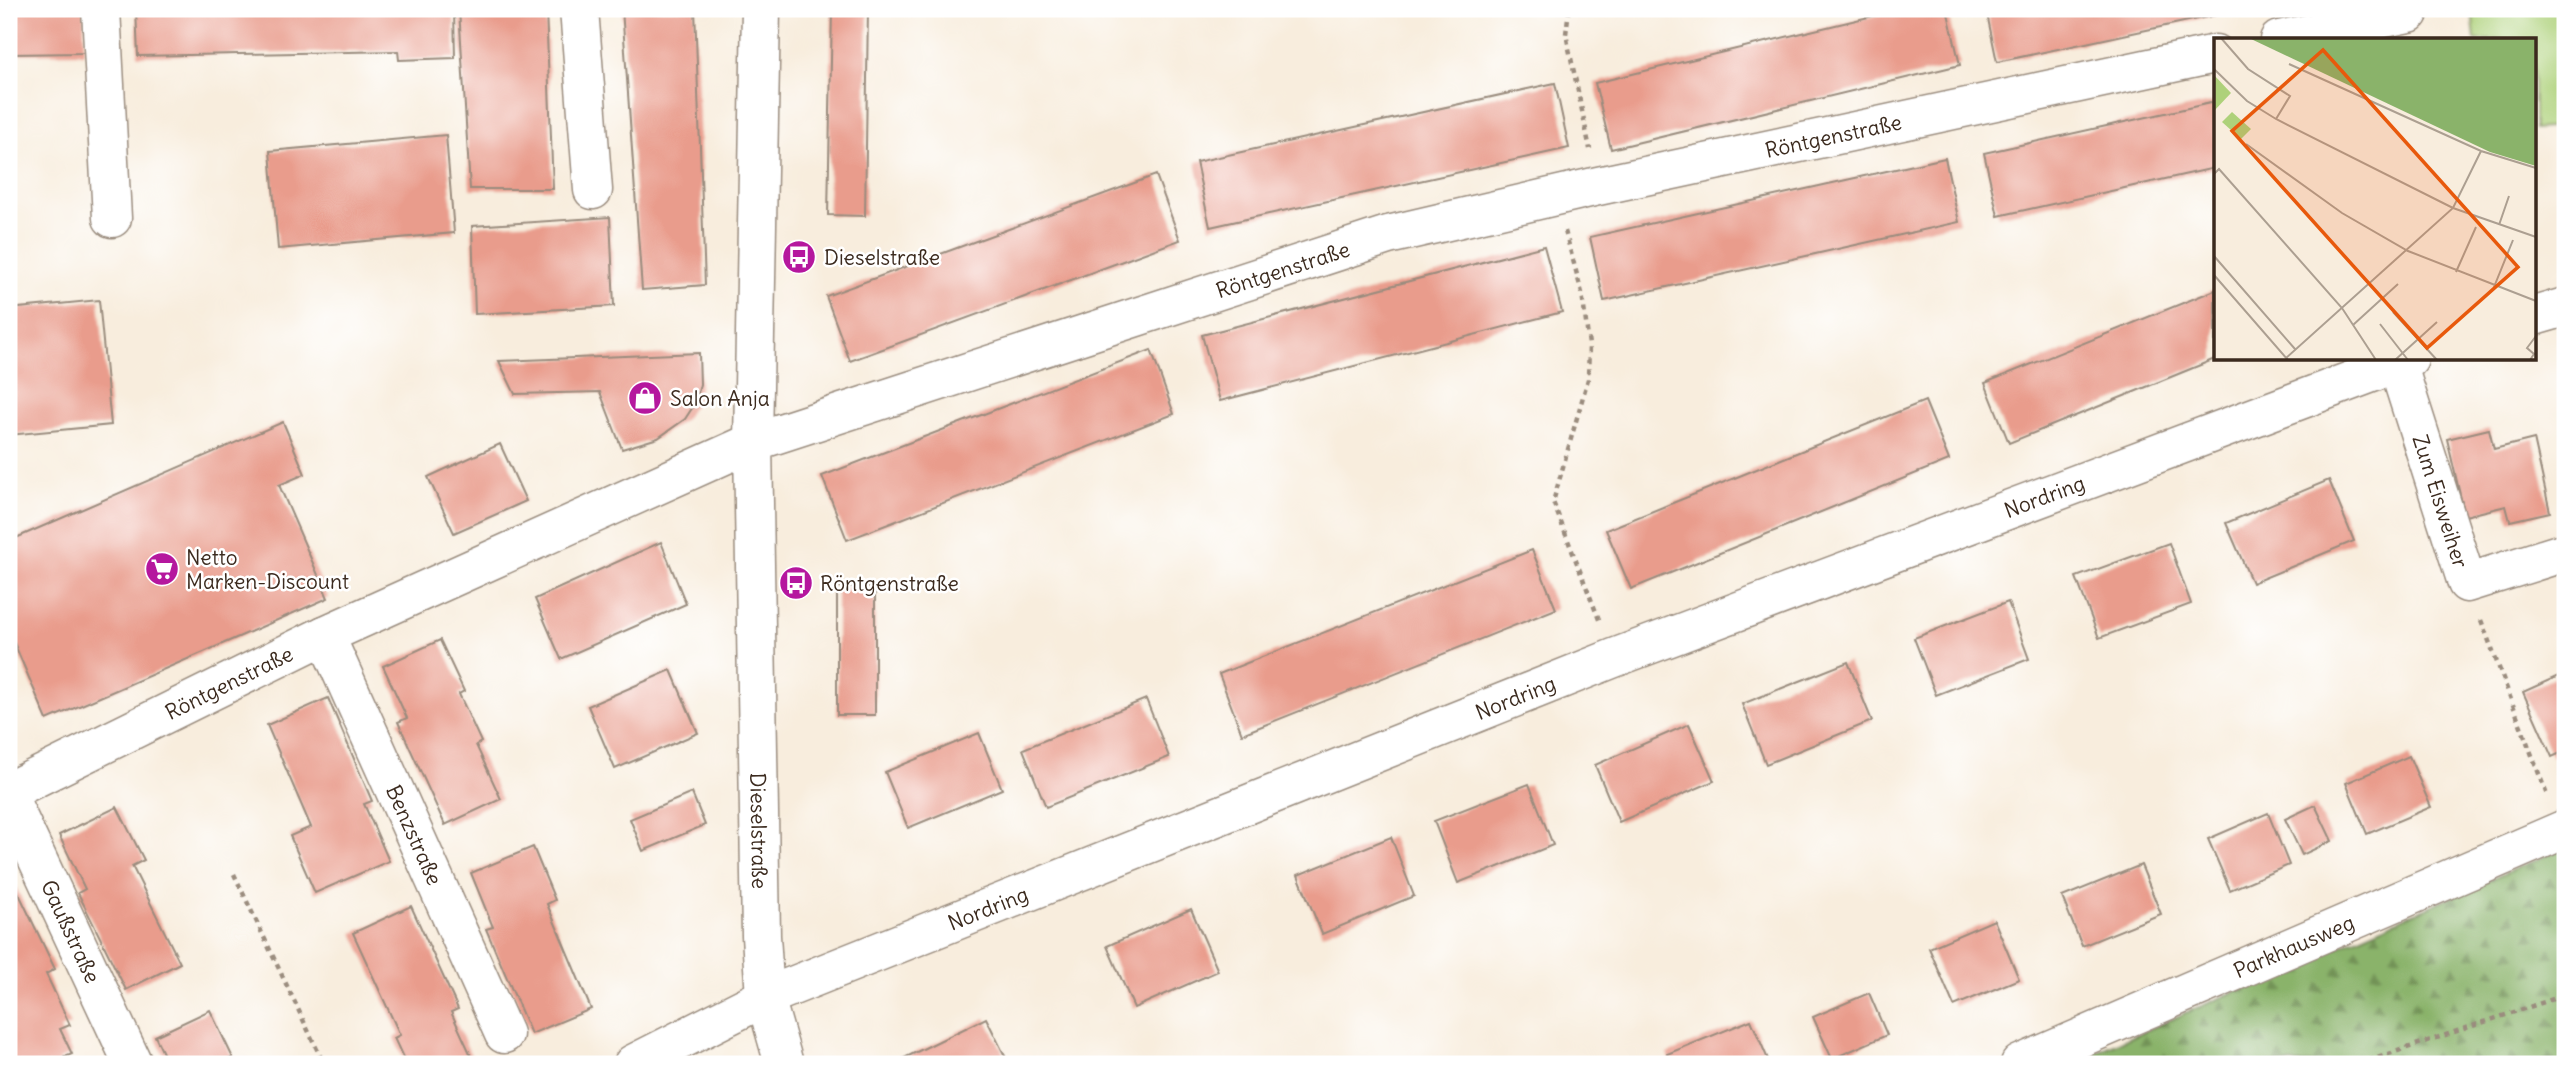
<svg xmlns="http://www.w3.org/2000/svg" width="2574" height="1073" viewBox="0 0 2574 1073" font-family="Delius,sans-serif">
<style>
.forest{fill:url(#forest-firs);stroke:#626e44;stroke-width:2}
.pitch{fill:#aed17a;stroke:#747e4c;stroke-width:2}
.building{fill:#e99c8c}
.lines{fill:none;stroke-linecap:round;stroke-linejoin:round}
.minor-casing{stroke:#9a8c7e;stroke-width:41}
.path{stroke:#9a8c7e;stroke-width:4.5;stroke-dasharray:5 5;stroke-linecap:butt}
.minor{stroke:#fff;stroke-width:38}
.labels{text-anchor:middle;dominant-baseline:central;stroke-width:5;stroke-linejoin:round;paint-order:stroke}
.street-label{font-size:21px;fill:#3b2a1e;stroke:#fff}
.poi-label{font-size:21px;fill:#3b2a1e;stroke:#fff;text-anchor:start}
.inset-road{fill:none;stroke:#ac9f91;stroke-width:2}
.view{fill:#e8590c;fill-opacity:0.15;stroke:#e8590c;stroke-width:3.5}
.inset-edge{fill:none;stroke:#3b2a1e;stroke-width:3.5}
</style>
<defs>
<pattern id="forest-firs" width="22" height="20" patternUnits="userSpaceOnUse" patternTransform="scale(1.75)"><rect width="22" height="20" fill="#8ab36a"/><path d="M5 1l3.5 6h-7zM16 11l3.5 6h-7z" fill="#729257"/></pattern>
</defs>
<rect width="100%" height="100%" fill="#fff"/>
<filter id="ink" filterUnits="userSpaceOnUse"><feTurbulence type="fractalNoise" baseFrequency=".0143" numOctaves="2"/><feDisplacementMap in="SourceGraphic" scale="14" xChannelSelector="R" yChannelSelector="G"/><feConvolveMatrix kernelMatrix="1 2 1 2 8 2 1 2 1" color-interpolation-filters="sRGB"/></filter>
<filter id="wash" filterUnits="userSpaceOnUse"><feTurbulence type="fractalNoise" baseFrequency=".00686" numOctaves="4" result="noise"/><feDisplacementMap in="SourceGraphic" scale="28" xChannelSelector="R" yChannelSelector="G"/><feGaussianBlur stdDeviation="1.57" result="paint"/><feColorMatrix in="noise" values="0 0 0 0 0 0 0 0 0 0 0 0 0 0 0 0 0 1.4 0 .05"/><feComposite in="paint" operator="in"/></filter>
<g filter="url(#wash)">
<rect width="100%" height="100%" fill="#f8eddd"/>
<path class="forest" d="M2565 847V1064H2069Z"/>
<path class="pitch" d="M2472 9H2565V127L2534 129V40H2475Z"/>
<g id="blocks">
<g class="building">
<path d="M9 9H84V53L9 54Z"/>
<path d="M136 9H454L455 58 399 60 398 51 138 56Z"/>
<path d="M459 9H546L553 189H470Z"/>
<path d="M622 9H695L705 285 642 290Z"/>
<path d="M832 9H868L865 216 828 215Z"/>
<path d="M1902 9H1947L1960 65 1611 149 1595 83Z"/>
<path d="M1986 9H2240V10L1997 62Z"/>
<path d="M1555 83 1569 148 1210 227 1196 162Z"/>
<path d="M2215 102V168L1998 216 1984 153Z"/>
<path d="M446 135 454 233 278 249 270 151Z"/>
<path d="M1945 158 1959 222 1604 301 1590 237Z"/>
<path d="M1156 175 1180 240 850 361 826 296Z"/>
<path d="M610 217 614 306 475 314 472 226Z"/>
<path d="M1544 246 1562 312 1220 401 1202 335Z"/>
<path d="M2215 290V359L2009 443 1985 383Z"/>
<path d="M99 300 111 425 9 435V309Z"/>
<path d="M1151 350 1174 414 847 540 822 476Z"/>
<path d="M699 353 700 384 696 402 685 419 658 438 622 449 600 392 515 394 499 361Z"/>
<path d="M1925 401 1949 460 1631 589 1606 530Z"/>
<path d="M283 422 305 474 279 485 328 598 47 720 9 631V541Z"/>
<path d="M2489 429 2494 449 2534 439 2550 512 2510 521 2506 506 2465 516 2447 439Z"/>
<path d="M500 444 526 501 454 533 428 477Z"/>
<path d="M2329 480 2354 541 2252 583 2226 523Z"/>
<path d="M661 542 686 604 561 659 535 599Z"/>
<path d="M2169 543 2191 604 2099 638 2076 577Z"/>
<path d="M1532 550 1556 609 1242 734 1219 674Z"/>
<rect x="837" y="587" width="38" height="128"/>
<path d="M2008 602 2029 659 1936 695 1914 638Z"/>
<path d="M440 640 464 691 459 694 481 742 476 745 501 799 445 825 398 722 407 718 383 666Z"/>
<path d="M1848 662 1872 721 1766 764 1742 704Z"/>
<path d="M671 670 698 733 615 769 588 706Z"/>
<path d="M2565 673V751L2552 757 2523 692Z"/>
<path d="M328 698 372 801 364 804 389 861 315 893 290 836 311 827 267 725Z"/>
<path d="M1146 699 1169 757 1046 807 1023 749Z"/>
<path d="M1689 724 1714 781 1619 822 1595 765Z"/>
<path d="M979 733 1002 789 908 828 885 772Z"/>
<path d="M2409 756 2431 807 2367 834 2346 783Z"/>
<path d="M1529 784 1553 845 1458 883 1434 821Z"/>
<path d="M692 793 705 825 643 851 630 819Z"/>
<path d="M2315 805 2332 841 2302 855 2285 819Z"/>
<path d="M117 807 144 860 132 866 180 963 126 990 78 893 85 889 59 835Z"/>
<path d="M2268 813 2289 865 2230 890 2208 839Z"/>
<path d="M1391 837 1414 896 1322 934 1298 875Z"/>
<path d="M533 847 555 900 547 904 591 1009 531 1034 486 929 493 927 471 873Z"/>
<path d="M2141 865 2161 914 2082 946 2062 897Z"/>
<path d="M9 873 55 969 46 974 70 1025 60 1029 72 1054 58 1060 60 1064H11L9 1059Z"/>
<path d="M411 906 458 1009 451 1012 475 1064H406L394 1038 400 1035 353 933Z"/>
<path d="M1191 909 1218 971 1134 1008 1107 946Z"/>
<path d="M1994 920 2019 979 1954 1006 1929 948Z"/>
<path d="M1869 993 1887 1035 1832 1059 1813 1017Z"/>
<path d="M210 1010 233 1058 226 1061 227 1064H168L155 1036Z"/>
<path d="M986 1018 1009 1064H892Z"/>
<path d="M1751 1020 1770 1064H1671L1667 1054Z"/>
</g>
</g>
</g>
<g filter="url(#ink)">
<use href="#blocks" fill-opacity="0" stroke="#9a8c7e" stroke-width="2"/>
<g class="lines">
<g class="minor-casing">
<g id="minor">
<path d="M101 9 112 218"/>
<path d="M579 9 593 190"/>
<path id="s1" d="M761 9 753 442 761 936 765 997 784 1064"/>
<path d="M2279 40 2409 13"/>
<path d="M2534 316 2565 307"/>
<path id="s2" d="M2397 363 2467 583 2565 552"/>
<path id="s3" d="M325 635 504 1034"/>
<path id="s4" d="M9 791 325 635 753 442 1388 235 1598 186 2215 54"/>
<path id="s5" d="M9 798 133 1064"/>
<path id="s6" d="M633 1064 765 997 1614 658 2409 359"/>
<path id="s7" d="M2020 1064 2565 829"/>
</g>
</g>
<g class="path">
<path d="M1569 9 1566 34 1590 149"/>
<path d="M1565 231 1582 293 1589 345 1588 379 1553 502 1600 622"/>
<path d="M2481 620 2547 795"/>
<path d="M234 874 324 1064"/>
<path d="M2359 1064 2565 995"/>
</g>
<use href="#minor" class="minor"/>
</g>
</g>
<defs>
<g id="bus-disc" transform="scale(1.75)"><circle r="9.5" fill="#b5179e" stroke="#fff"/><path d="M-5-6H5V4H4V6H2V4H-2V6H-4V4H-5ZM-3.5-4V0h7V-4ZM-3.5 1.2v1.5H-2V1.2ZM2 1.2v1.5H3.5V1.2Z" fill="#fff"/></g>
<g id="shop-disc" transform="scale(1.75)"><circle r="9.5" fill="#b5179e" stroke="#fff"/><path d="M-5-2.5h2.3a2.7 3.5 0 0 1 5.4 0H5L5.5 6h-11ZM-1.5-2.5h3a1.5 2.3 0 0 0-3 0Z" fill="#fff"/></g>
<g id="supermarket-disc" transform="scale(1.75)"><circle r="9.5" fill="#b5179e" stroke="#fff"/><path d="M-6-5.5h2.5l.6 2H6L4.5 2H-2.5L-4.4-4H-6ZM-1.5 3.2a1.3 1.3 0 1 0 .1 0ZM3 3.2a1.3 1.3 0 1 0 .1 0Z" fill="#fff"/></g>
</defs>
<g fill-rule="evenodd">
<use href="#bus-disc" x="799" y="257"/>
<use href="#shop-disc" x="645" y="398"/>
<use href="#supermarket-disc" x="162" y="569"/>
<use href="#bus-disc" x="796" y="583"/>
</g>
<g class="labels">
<g class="street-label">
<text stroke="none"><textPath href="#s4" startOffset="1946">Röntgenstraße</textPath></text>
<text stroke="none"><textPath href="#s4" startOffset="1379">Röntgenstraße</textPath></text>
<text stroke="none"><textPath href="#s6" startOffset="1522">Nordring</textPath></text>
<text stroke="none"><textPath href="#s2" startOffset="145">Zum Eisweiher</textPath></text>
<text stroke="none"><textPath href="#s4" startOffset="245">Röntgenstraße</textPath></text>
<text stroke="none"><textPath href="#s6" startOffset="956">Nordring</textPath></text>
<text stroke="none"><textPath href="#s1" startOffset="822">Dieselstraße</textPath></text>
<text stroke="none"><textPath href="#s3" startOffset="219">Benzstraße</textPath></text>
<text stroke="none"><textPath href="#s6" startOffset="388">Nordring</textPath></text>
<text stroke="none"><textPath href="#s5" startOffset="147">Gaußstraße</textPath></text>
<text stroke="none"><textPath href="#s7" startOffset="298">Parkhausweg</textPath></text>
</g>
<g class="poi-label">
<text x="824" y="257">Dieselstraße</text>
<text x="670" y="398">Salon Anja</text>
<text x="186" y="557">Netto<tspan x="186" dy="24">Marken-Discount</tspan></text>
<text x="820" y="583">Röntgenstraße</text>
</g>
</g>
<g transform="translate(2214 38)">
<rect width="322" height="322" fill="#f8eddd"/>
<path d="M35 0H322V128L276 114Z" fill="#8ab36a"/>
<path d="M0 37 17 55 0 73Z" fill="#aed17a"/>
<path d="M18 74 37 91 27 101 8 84Z" fill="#aed17a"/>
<path class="inset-road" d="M7 0 34 31 76 58 62 81M75 26 267 113 322 130M0 31 33 63 62 81 239 170 322 199M32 106 128 175 194 213 322 263M0 136 5 131 128 270 162 322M285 187 295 158M0 218 81 311M242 234 262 189M0 237 74 322M280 249 299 202M179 274 223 322M166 286 194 322M139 287 184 246M72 320 239 170 267 113M181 322 223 284M316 322 320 316 313 310 322 298"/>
<path class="view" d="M109 12 304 229 213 310 18 93Z"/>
<rect width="322" height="322" class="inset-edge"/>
</g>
<rect width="2574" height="1073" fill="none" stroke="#fff" stroke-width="35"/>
</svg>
